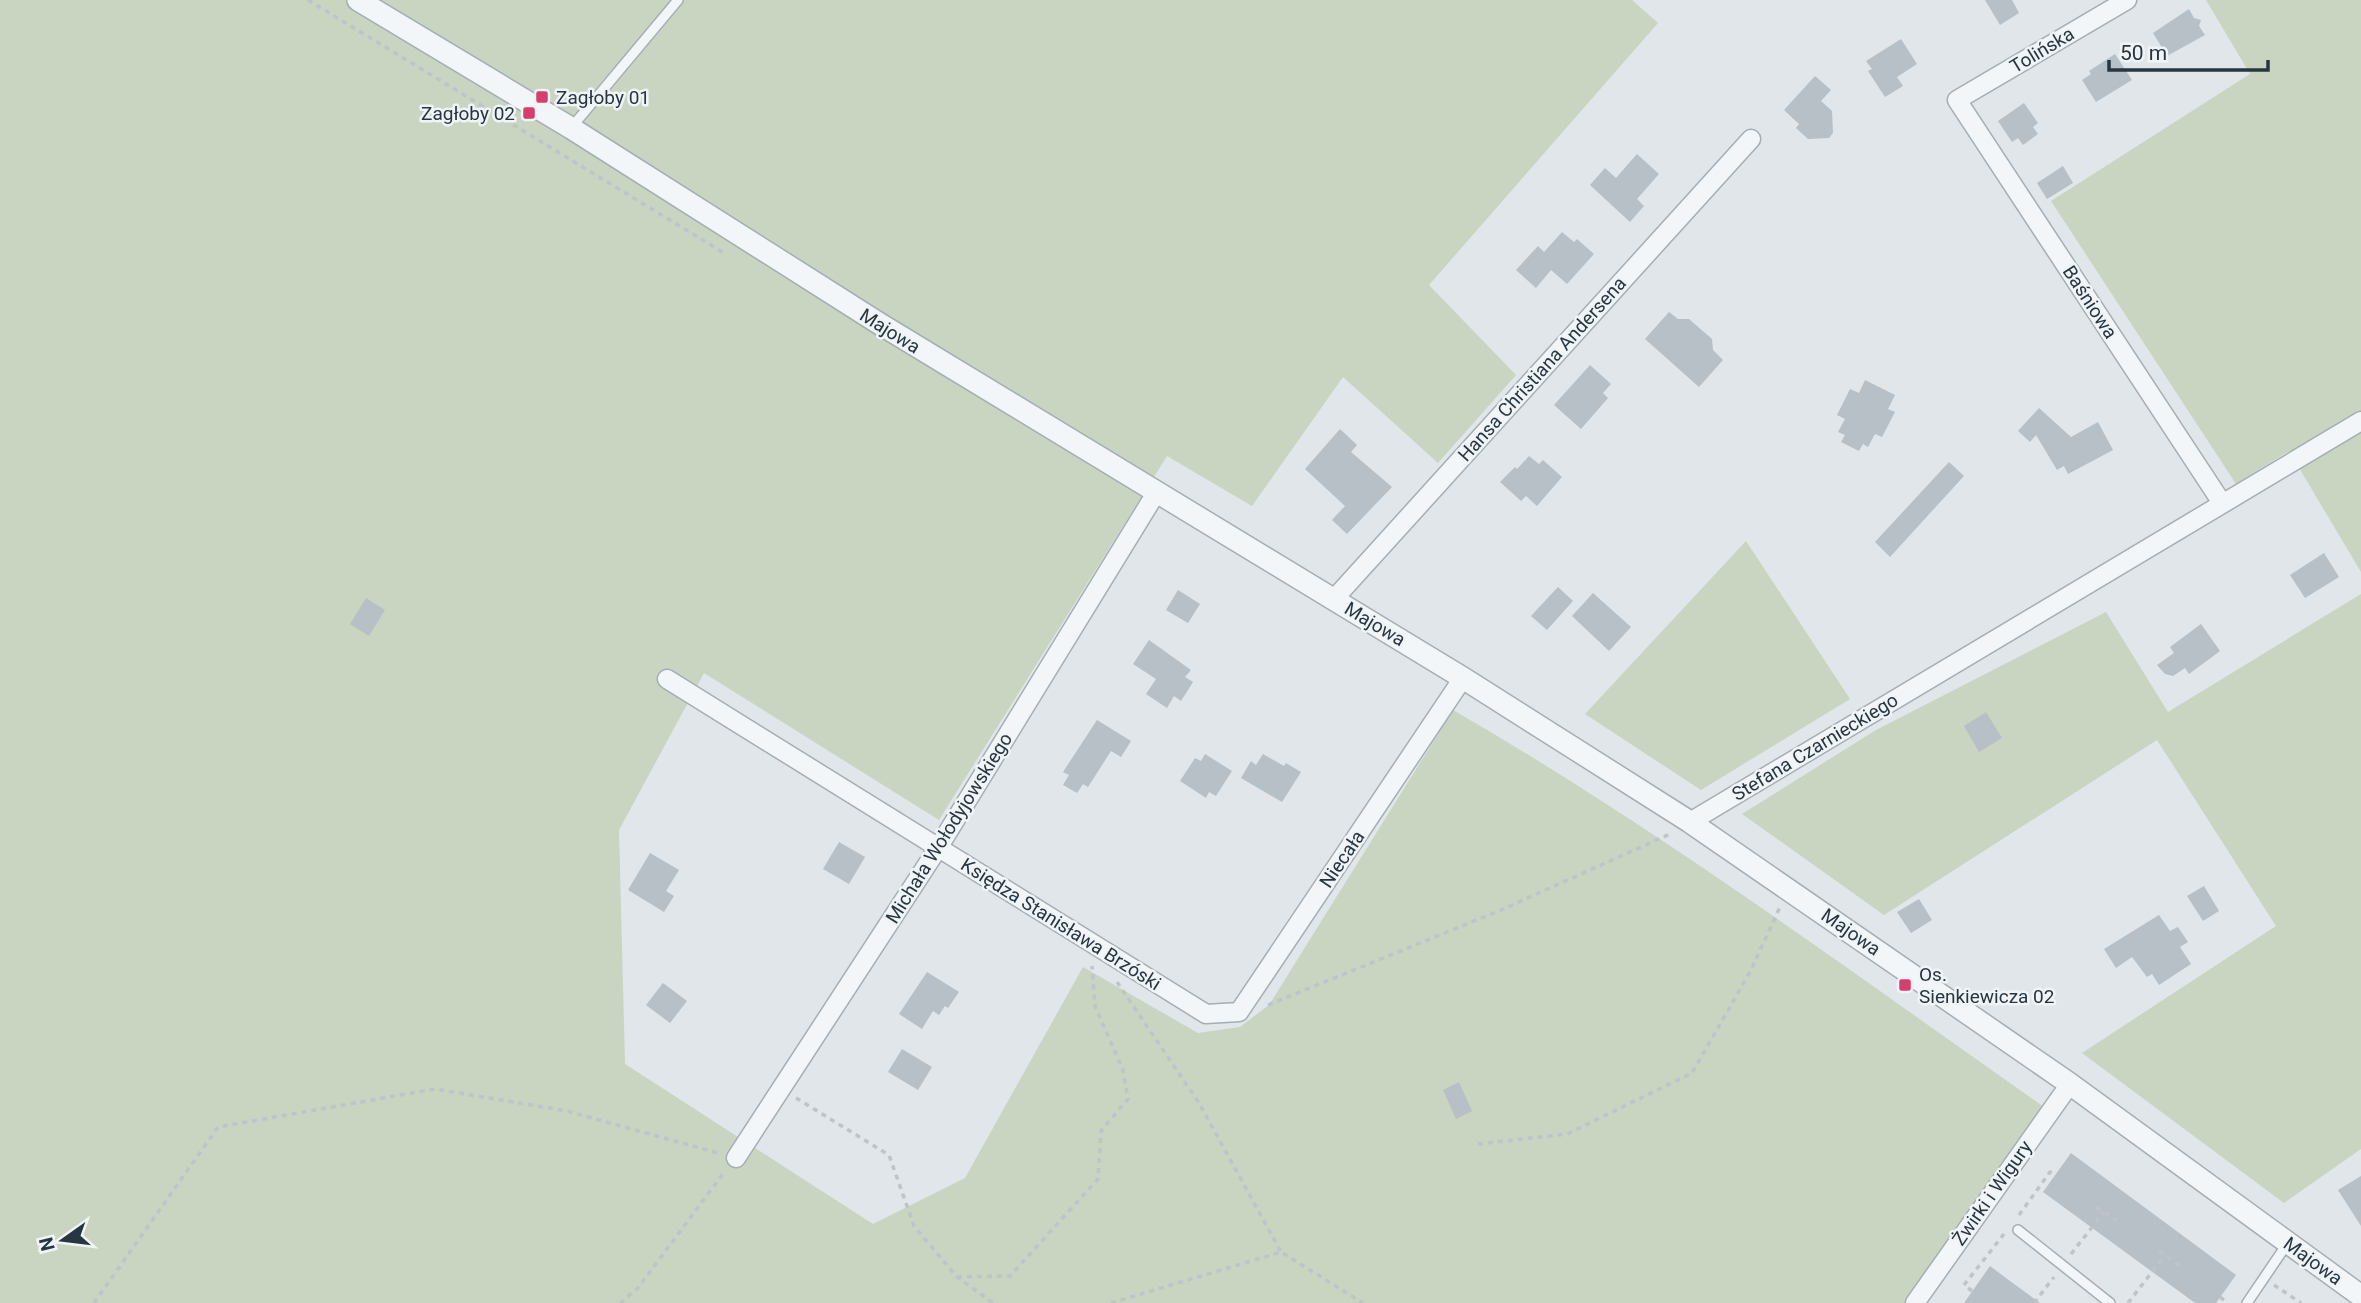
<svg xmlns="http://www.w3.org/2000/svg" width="2361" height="1303" viewBox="0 0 2361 1303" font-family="Roboto,sans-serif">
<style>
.green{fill:#c9d4c1}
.building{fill:#b7c0c7}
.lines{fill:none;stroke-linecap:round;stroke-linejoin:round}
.service-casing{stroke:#a5aeb4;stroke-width:12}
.minor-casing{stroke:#a5aeb4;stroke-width:21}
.tertiary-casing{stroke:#a5aeb4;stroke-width:24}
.path{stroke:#bec4c9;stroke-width:3.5;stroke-dasharray:5 5;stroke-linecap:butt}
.service{stroke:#f3f6f8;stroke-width:9}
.minor{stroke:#f3f6f8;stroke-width:18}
.tertiary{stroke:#f3f6f8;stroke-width:21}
.poi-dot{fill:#d53f6e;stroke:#f0f4f7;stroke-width:2.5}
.labels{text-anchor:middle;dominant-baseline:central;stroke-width:5;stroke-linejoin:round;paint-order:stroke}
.street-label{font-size:19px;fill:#283642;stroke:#f0f4f7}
.poi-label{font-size:19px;fill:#283642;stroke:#f0f4f7;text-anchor:start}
</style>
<rect width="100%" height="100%" fill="#e0e6ea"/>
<g class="green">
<path d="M0 0H1632L1658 23 1429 285 1516 375 1438 463 1343 377 1252 506 1167 456 939 820 704 673 619 830 625 1064 873 1224 965 1178 1083 967 1198 1033 1240 1027 1269 1005 1453 710C1659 829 1850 971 2044 1107L1907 1303H0Z"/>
<path d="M2206 0H2361V572L2289 451 2236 484 2051 201 2250 74Z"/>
<path d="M1746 541 1850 699 1701 790 1585 714Z"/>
<path d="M2361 594V1149L2284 1203 2082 1053 2276 926 2157 740 1884 915 1742 814 1876 730 2106 612 2168 712Z"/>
</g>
<g class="building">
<path d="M1985 0H2012L2019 13 2000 25Z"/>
<path d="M2189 9 2194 18 2201 20 2199 26 2205 35 2167 56 2153 33Z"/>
<path d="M1901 39 1917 64 1897 77 1903 86 1885 97 1868 71 1872 69 1866 61Z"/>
<path d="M2115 54 2132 80 2096 102 2082 80 2091 74 2089 71Z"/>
<path d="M1815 76 1831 90 1821 101 1832 111 1833 133 1829 138 1808 139 1796 128 1799 124 1784 110Z"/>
<path d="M2024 103 2038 123 2033 127 2038 134 2023 145 2018 138 2012 142 1998 121Z"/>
<path d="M1637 154 1659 174 1637 199 1644 206 1630 222 1590 185 1605 168 1616 178Z"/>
<path d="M2063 166 2073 183 2047 199 2037 183Z"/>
<path d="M1562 232 1574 242 1577 239 1594 254 1567 284 1551 270 1536 288 1516 270 1538 246 1544 252Z"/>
<path d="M1669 312 1678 319H1689L1712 339 1713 350 1723 360 1699 387 1645 339Z"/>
<path d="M1590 365 1611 384 1603 393 1608 398 1581 429 1554 405Z"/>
<path d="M1865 380 1895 395 1888 409 1895 412 1882 437 1875 434 1868 447 1863 444 1859 451 1841 442 1845 435 1838 432 1845 419 1837 415 1850 389 1859 393Z"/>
<path d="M2039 408 2071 437 2098 422 2113 450 2068 474 2064 466 2057 470 2036 435 2030 442 2018 431Z"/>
<path d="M1340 429 1357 445 1351 452 1392 487 1347 534 1332 520 1345 506 1305 469Z"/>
<path d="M1529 456 1539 464 1543 460 1562 477 1537 506 1526 496 1521 501 1500 482 1515 467 1517 469Z"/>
<path d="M1949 462 1964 476 1890 557 1875 542Z"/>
<path d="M2324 553 2339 577 2305 598 2290 575Z"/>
<path d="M1558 587 1573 601 1547 630 1531 616Z"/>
<path d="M1178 590 1200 604 1188 623 1166 610Z"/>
<path d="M1593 593 1631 627 1609 651 1572 616Z"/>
<path d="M366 598 385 610 369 636 350 624Z"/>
<path d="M2201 624 2220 651 2189 674 2185 668 2173 676 2165 674 2157 665 2174 653 2170 647Z"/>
<path d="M1149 640 1191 670 1185 677 1193 682 1181 701 1174 696 1167 708 1146 694 1156 679 1133 664Z"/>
<path d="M1986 712 2002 738 1979 752 1964 726Z"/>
<path d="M1097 720 1131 741 1121 757 1111 751 1088 787 1083 784 1077 793 1063 785 1069 775 1063 772Z"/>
<path d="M1205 754 1232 771 1216 796 1209 792 1206 798 1180 781 1195 758 1201 761Z"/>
<path d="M1263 754 1284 766 1286 763 1301 772 1282 802 1241 778 1251 761 1256 765Z"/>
<path d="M839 842 865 857 849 884 823 869Z"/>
<path d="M650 853 679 870 666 891 674 896 664 912 628 890Z"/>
<path d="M2204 886 2219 911 2203 921 2187 896Z"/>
<path d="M1919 899 1932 920 1911 933 1897 912Z"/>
<path d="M2159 915 2170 931 2178 927 2188 942 2180 947 2191 964 2159 985 2152 974 2147 977 2132 957 2116 968 2104 949Z"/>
<path d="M927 972 959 992 948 1008 945 1006 939 1015 933 1011 922 1029 899 1014Z"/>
<path d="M663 983 687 1001 670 1023 646 1005Z"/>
<path d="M902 1049 932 1067 918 1090 888 1072Z"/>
<path d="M1459 1082 1472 1111 1456 1119 1443 1090Z"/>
<path d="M2071 1153 2236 1275 2216 1303H2195L2043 1192Z"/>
<path d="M2361 1176V1226L2338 1190Z"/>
<path d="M1990 1266 2010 1281 2040 1303H1964Z"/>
</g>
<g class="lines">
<g class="service-casing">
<g id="service">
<path d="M571 128 678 0"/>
<path d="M2018 1230 2110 1303"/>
<path d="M2247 1303 2287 1244"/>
</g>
</g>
<g class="minor-casing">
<g id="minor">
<path d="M2127 0 1957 100 2222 503"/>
<path d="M1334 599 1751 139"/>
<path d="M667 679 1206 1014 1239 1012 1463 678"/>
<path d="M1690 822 2361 421"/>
<path d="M736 1158 938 848 1156 493"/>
<path d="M1915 1303 2070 1084"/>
</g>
</g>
<g class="tertiary-casing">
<path id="tertiary" d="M358 0 571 128 880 324 1463 678 1690 822 2070 1084 2361 1296"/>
</g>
<g class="path">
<path d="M308 0 724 253"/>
<path d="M1117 982 1199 1103 1281 1252"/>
<path d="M1268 1005 1501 910 1670 834"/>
<path d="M796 1098 889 1155 914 1226 957 1277 993 1303"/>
<path d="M1478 1144 1567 1134 1692 1073 1750 972 1780 907"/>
<path d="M2096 1207 2117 1221"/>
<path d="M2019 1215 2050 1172 2056 1176"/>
<path d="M2159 1251 2180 1266"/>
<path d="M2071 1254 2104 1212"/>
<path d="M957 1277 1010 1276 1098 1179 1101 1131 1128 1099 1123 1070 1095 1006 1092 966"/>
<path d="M2274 1285 2301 1303"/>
<path d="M1972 1291 1964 1285 2004 1234"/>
<path d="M2220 1297 2228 1303"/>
<path d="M94 1303 218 1127 435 1089 567 1111 718 1153"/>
<path d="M620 1303 638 1288 725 1171"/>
<path d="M1111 1303 1281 1252 1363 1303"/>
<path d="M2034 1303 2054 1277"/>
<path d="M2128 1303 2165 1255"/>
</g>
<use href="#service" class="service"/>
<use href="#minor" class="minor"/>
<use href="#tertiary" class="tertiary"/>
</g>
<g class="poi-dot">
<rect x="535" y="90" width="14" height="14" rx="3.5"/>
<rect x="522" y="106" width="14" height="14" rx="3.5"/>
<rect x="1898" y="978" width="14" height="14" rx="3.5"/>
</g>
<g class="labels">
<g class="street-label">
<text transform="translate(2042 50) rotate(-31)">Tolińska</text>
<text transform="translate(2090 302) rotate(57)">Baśniowa</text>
<text transform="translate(890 331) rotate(32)">Majowa</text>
<text transform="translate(1542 369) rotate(-48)">Hansa Christiana Andersena</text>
<text transform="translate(1375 624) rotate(31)">Majowa</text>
<text transform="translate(1815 747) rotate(-31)">Stefana Czarnieckiego</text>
<text transform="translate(949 828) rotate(-58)">Michała Wołodyjowskiego</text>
<text transform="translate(1342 859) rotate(-56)">Niecała</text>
<text transform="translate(1061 924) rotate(32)">Księdza Stanisława Brzóski</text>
<text transform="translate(1851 932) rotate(35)">Majowa</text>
<text transform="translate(1992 1193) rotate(-55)">Żwirki i Wigury</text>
<text transform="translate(2313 1261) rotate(36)">Majowa</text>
</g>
<g class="poi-label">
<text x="556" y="97">Zagłoby 01</text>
<text x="515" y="113" text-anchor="end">Zagłoby 02</text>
<text x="1919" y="974">Os.<tspan x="1919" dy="22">Sienkiewicza 02</tspan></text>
</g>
</g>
<g transform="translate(63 1240) rotate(256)" stroke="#f0f4f7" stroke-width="5" paint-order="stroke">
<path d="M0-5L12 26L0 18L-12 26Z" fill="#283642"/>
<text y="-10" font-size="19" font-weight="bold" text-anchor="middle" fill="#283642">N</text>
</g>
<path d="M2109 60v10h159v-10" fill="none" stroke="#283642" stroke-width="3.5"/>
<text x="2120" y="60" font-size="21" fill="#283642" stroke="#f0f4f7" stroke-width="5" paint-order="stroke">50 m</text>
</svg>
